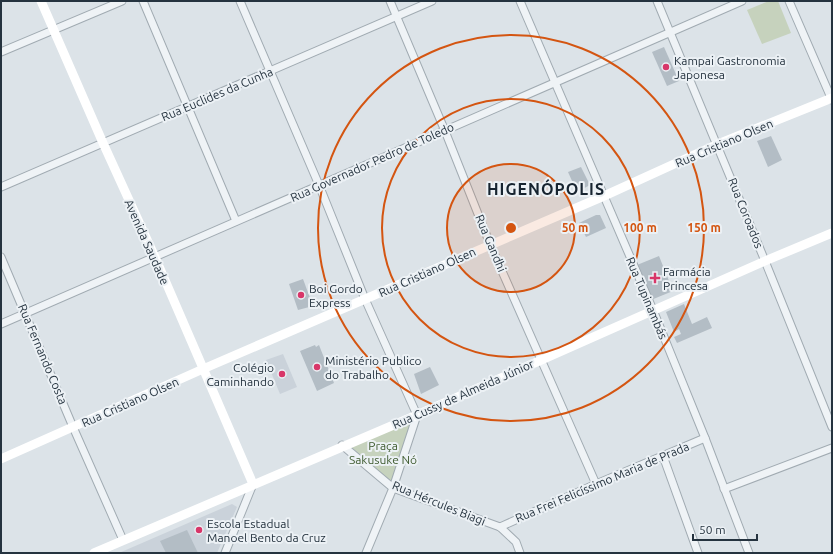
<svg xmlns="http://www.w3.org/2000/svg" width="833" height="554" viewBox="0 0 833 554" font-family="Ubuntu,sans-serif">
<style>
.built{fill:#cad2da}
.green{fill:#c6d2bd}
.building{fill:#b3bdc5}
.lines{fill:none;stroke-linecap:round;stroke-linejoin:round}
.street-casing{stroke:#a1abb2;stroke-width:9}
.street{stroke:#eff3f6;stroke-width:7}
.secondary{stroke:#fff;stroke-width:9}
.ring{fill:none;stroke:#d45511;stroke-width:2}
.poi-dot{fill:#d83669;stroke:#ecf1f5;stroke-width:1.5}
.labels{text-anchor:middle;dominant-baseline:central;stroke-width:4;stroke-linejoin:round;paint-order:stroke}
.poi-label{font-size:12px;fill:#25333f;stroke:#ecf1f5;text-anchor:start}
.street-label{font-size:12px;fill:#25333f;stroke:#ecf1f5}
.park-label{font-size:12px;fill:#405c31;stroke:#ecf1f5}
.district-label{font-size:16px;font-weight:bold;letter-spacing:1px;fill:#172430;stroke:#ecf1f5}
.centre{fill:#d45511;stroke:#ecf1f5;stroke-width:2}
.ring-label{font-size:12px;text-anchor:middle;font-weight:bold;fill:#d45511;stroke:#ecf1f5;stroke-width:4;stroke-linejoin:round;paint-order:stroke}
</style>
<rect width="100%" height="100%" fill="#dce3e8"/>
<g class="built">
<path d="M283 354 297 387 280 394 266 360Z"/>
<path d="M232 504 237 507 217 553H119Z"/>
</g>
<g class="green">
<path d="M769 1H778L791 33 762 44 747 10Z"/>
<path d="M416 416 392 486 345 446Z"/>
</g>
<g class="building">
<path d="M664 47 679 81 667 86 652 52Z"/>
<path d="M771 136 782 160 768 167 757 141Z"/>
<path d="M581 167 590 185 577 192 568 172Z"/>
<path d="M596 215H600L606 228 586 237 579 223Z"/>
<path d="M659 256 673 291 651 300 637 265Z"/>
<path d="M303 279 313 306 298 310 289 284Z"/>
<path d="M684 304 692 324 707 317 712 328 677 343 674 337 681 334 679 329 674 332 666 312Z"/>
<path d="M315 345 316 347 319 345 334 383 317 391 300 351Z"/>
<path d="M430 367 439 385 421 394 414 374Z"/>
<path d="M187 530 198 553H166L160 541Z"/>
</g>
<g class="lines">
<g class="street-casing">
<g id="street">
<path d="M143 1 236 221"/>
<path d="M240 1 319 185 365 299 417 415 393 488 366 553"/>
<path d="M390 1 445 131 490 244 596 484"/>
<path d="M520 1 653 310 705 438 749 553"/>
<path d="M657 1 765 261 832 427"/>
<path d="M789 1 832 100"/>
<path d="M1 52 122 1"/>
<path d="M1 187 432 1"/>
<path d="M1 257 73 427 123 540"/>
<path d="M1 324 742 1"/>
<path d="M342 445 393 488 500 527 516 542 520 553"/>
<path d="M663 456 698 553"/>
<path d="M724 489 832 448"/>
<path d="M500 527 596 484 705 438"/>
<path d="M225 553 253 484"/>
</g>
</g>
<use href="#street" class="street"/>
<g class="secondary">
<path d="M41 1 103 143 155 257 253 484"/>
<path d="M1 459 203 369 604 196 718 144 832 98"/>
<path d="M94 553 417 415 765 261 832 233"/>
</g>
</g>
<circle cx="511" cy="228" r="64" fill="#d45511" fill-opacity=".12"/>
<g class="ring">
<circle cx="511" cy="228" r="64"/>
<circle cx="511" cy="228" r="129"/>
<circle cx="511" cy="228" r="193"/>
</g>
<g class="poi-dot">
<circle cx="666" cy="67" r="4"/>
<path d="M653 272h4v4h4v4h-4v4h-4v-4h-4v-4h4z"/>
<circle cx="301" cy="295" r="4"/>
<circle cx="317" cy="367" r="4"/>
<circle cx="282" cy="374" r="4"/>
<circle cx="199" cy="530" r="4"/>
</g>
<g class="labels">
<g class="poi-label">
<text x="674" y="60">Kampai Gastronomia<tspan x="674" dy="14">Japonesa</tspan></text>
<text x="663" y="271">Farmácia<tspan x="663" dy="14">Princesa</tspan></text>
<text x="309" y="288">Boi Gordo<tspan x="309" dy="14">Express</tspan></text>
<text x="325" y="360">Ministério Publico<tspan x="325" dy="14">do Trabalho</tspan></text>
<text x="274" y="367" text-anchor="end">Colégio<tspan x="274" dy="14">Caminhando</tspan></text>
<text x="207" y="523">Escola Estadual<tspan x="207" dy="14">Manoel Bento da Cruz</tspan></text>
</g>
<g class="street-label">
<text transform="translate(217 94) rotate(-23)">Rua Euclides da Cunha</text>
<text transform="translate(724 143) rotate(-23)">Rua Cristiano Olsen</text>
<text transform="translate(372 162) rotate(-24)">Rua Governador Pedro de Toledo</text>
<text transform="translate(746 213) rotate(68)">Rua Coroados</text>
<text transform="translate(147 242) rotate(66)">Avenida Saudade</text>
<text transform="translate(491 243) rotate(67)">Rua Gandhi</text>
<text transform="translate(427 272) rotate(-24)">Rua Cristiano Olsen</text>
<text transform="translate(647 298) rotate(67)">Rua Tupinambás</text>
<text transform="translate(43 354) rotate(67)">Rua Fernando Costa</text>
<text transform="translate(463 394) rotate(-24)">Rua Cussy de Almeida Júnior</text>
<text transform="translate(130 402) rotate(-24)">Rua Cristiano Olsen</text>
<text transform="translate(602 482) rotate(-23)">Rua Frei Felicíssimo Maria de Prada</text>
<text transform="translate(439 503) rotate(22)">Rua Hércules Biagi</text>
</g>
<g class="park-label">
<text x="383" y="445">Praça<tspan x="383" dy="14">Sakusuke Nó</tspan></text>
</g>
<g class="district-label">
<text x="546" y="189">HIGENÓPOLIS</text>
</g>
</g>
<circle cx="511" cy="228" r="6" class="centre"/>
<g class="ring-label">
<text x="575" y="232">50 m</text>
<text x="640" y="232">100 m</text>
<text x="704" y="232">150 m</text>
</g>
<rect width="833" height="554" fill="none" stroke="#25333f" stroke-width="4"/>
<path d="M693 534v6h64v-6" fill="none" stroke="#25333f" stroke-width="2"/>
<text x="699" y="534" font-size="12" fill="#25333f" stroke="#ecf1f5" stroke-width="3" paint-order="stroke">50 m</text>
</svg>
